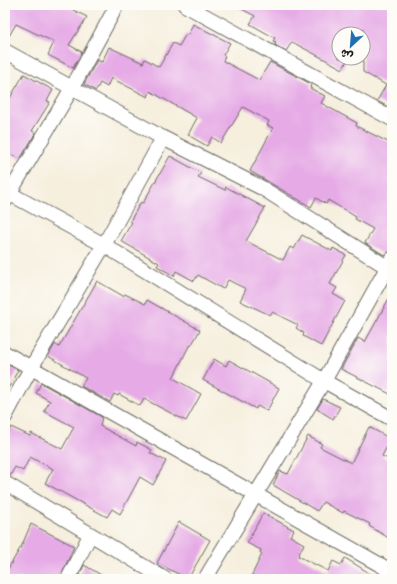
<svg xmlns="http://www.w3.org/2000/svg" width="397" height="584" viewBox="0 0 397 584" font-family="'Patrick Hand','Playpen Sans Arabic',sans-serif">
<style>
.building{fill:#e6abe6}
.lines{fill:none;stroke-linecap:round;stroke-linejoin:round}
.street-casing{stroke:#686660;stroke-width:16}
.street{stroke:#fff;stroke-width:14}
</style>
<rect width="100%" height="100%" fill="#fdfcf7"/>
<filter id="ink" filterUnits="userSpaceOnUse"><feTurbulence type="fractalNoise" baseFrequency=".025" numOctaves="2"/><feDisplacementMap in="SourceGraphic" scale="8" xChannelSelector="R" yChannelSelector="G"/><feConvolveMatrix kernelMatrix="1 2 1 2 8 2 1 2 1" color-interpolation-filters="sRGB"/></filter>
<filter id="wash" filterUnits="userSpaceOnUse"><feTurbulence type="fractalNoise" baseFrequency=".012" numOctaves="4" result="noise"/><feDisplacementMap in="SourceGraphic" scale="16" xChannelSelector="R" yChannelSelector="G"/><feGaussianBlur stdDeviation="0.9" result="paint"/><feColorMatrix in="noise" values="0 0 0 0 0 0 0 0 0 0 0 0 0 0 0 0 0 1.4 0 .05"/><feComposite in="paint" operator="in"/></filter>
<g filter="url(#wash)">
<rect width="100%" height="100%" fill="#f6efde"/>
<g id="blocks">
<g class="building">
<path d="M5 5H63L87 17 69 45 82 52 73 68 48 55 54 42 16 24 5 43Z"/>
<path d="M234 5H392V109L377 101 386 85 363 72V28L360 34H339V58H348L343 69 292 42 286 51 275 45 276 42 273 41 275 38 250 24 255 16Z"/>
<path d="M193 24 230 43 223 55 225 56 223 61 259 80 270 62 311 84 310 88 325 96 321 103 357 123 356 126 392 144V251L384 255 365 243 373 229 355 219 356 217 328 200 326 204 316 198 311 207 250 171 273 128 267 125 269 121 243 107 221 143 212 137 207 146 188 135 197 118 150 91 148 97 111 78 107 87 100 83 96 91 84 84 97 60 102 62 109 47 143 63 145 59 159 67 173 43 179 46 186 34 188 35Z"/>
<path d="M24 74 53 90 47 101 50 102 32 131 36 133 20 159 5 151V95L10 98Z"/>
<path d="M170 156 201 173 198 177 225 190 226 187 265 208 246 241 283 260 290 247 294 249 302 235 332 251 333 248 346 255 330 284 337 288 333 294 345 301 321 346 303 336 304 333 296 328 298 325 272 312 270 315 240 301 246 289 228 280 223 289 198 275 194 281 176 271 174 276 157 266 159 263 121 241 132 222 130 221 141 202 143 203Z"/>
<path d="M97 281 123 296 125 294 145 304 147 300 200 330 191 346H189L173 378 201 394 186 421 144 399 140 406 119 394 118 396 114 394 110 402 81 386 86 378 48 356 55 344 59 347Z"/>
<path d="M392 293V395L341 369 358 338 365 342Z"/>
<path d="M214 359 226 366 229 360 279 388 267 411 257 406 256 409 203 380Z"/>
<path d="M5 363 18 370 5 394Z"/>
<path d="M41 383 102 417 100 426 136 446 137 442 152 450 150 453 166 461 153 485 140 477 120 514 112 509 107 517 45 483 53 469 30 457 23 471 15 467 10 476 5 475V438L11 427 30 436 31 433 62 449 74 427 44 411 50 401 36 393Z"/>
<path d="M323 399 340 407 333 419 317 409Z"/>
<path d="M369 427 391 439 382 456 392 461 387 474 392 477V540L369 526 370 524 344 511 343 513 323 502 317 511 273 485 280 471 288 474 308 436 322 444 320 447 351 463Z"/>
<path d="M263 513 294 530 290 536 304 544 298 556 328 571 333 561 341 565 345 558 379 579H250L262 554 260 553 261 550 247 543Z"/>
<path d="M179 522 210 540 188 579 157 563Z"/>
<path d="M31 524 74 546 60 579H5V574L22 545Z"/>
<path d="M84 565 108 579H78Z"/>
</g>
</g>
</g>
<g filter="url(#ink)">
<use href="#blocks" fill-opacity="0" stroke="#686660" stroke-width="1"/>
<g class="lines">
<g class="street-casing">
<g id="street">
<path d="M185 5 392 119"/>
<path d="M5 51 163 138 262 188 387 267"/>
<path d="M5 191 104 245 324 381 392 419"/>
<path d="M5 201 72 88 117 5"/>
<path d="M5 353 384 567 392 574"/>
<path d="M5 417 31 368 104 245 163 138"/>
<path d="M5 483 165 579"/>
<path d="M68 579 90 535"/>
<path d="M205 579 324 381 392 259"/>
</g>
</g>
<use href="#street" class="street"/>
</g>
</g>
<rect width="397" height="584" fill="none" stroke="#fdfcf7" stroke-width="20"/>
<g transform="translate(351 46) rotate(206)"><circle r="19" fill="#fdfcf7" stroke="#a3a29f"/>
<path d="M0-3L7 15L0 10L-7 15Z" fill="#1f6fb2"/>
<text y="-6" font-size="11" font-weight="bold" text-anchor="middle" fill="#1c1c1c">ش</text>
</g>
</svg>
